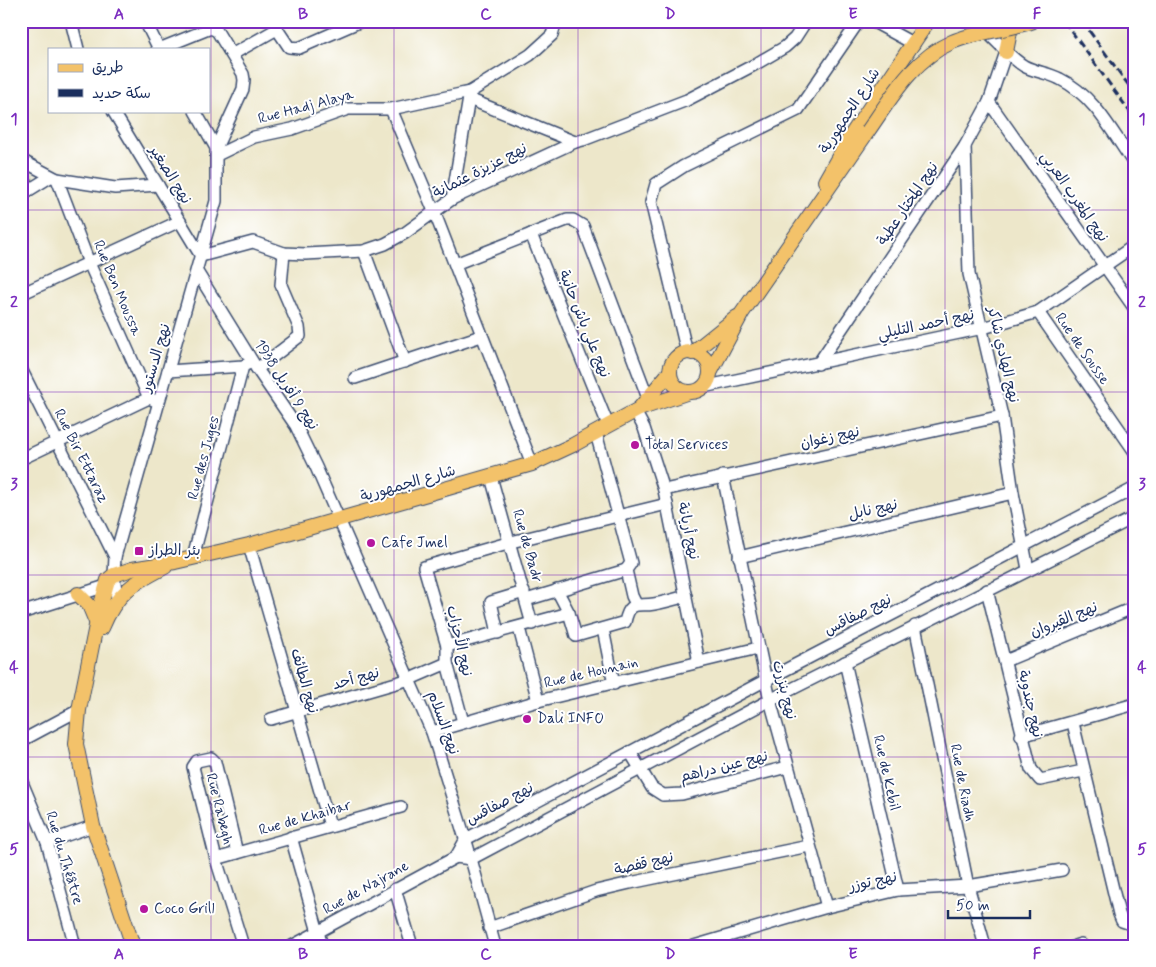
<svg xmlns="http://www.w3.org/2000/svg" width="1156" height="967" viewBox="0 0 1156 967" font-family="Mynerve,'Playpen Sans Arabic',sans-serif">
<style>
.green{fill:#b3c568;stroke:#677a63}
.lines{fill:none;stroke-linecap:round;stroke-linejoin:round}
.minor-casing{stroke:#3a4b6e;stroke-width:14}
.major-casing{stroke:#3a4b6e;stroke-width:16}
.minor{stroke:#fff;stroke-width:11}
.major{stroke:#f3c26a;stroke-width:14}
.rail{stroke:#1b2f5e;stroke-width:3;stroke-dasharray:8 4;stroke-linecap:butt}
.major-bridge-casing{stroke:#3a4b6e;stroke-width:16;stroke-linecap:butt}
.major-bridge{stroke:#f3c26a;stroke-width:14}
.grid{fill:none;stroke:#7b2cbf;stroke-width:1;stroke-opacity:0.55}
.poi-dot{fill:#b5179e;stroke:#fff;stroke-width:2}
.labels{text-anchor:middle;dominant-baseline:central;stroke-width:4;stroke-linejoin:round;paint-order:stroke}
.street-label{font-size:15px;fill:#1b2f5e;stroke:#fff}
.poi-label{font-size:15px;fill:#1b2f5e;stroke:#fff;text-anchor:start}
.neatline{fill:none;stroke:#7b2cbf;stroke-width:2}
.grid-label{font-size:16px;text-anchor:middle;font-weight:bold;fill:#7b2cbf}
</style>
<rect width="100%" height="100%" fill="#fff"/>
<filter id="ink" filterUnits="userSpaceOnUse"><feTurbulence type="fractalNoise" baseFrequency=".02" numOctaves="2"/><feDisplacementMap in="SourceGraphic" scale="10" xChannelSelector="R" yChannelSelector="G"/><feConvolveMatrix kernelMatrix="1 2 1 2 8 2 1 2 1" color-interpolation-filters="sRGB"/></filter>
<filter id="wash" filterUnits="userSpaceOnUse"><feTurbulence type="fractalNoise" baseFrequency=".0096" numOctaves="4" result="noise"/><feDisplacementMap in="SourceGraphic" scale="20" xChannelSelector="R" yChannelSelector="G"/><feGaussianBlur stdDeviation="1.12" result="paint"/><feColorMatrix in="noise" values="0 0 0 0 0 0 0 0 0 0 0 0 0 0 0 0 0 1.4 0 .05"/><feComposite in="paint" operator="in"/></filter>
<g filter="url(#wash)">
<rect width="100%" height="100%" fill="#ede7ca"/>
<path class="green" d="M21 164 30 169 35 178 33 182 21 188Z"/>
</g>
<g filter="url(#ink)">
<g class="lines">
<g class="minor-casing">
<g id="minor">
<path d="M71 21 78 49"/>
<path d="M145 21 159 49"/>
<path d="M872 21 914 44"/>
<path d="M972 21C992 32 1004 54 1024 66 1035 72 1049 73 1060 79 1095 96 1113 134 1135 165"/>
<path d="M277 29 289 47 299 48 361 21"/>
<path d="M159 49 211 28 217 31 243 74 244 80 243 89 216 148"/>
<path d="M233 54 277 29V23"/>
<path d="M469 99 575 142 583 140 687 100 754 65 785 47 795 38 806 21"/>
<path d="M989 102 1135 309"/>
<path d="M391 109 434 211 532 464"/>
<path d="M113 111 201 256 253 242 284 253 305 254 364 251 385 244 405 233 452 199 575 142"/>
<path d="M965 146 969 274 1002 416 1013 493 1028 569"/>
<path d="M217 155 254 137 292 129 348 109H391L470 92 530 55 552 35 556 21"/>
<path d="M21 160 57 179 115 188 158 185"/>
<path d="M57 179 89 263 149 398 158 402"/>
<path d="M21 195 50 177"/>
<path d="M452 199 470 92"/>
<path d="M531 234 608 425"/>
<path d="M364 251 405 362"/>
<path d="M455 264 567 220H573L583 226 648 398"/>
<path d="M197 272 257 369 296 426 316 467 432 732 468 848 495 946"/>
<path d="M21 294 180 221"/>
<path d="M1038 312 1135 452"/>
<path d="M687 353 651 202 656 184 684 166 798 110 859 21"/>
<path d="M818 364 965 146 989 102 1006 52"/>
<path d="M21 369 115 557"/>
<path d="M257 369 300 336 299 327 281 285 284 253"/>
<path d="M168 371 243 366 248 364"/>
<path d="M355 378 481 336"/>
<path d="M703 387 983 328 1038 312 1135 245"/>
<path d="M635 411 644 428 664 490 699 662"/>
<path d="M596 433 631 563 626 570 632 596 636 604"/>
<path d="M21 459 149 398"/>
<path d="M723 476 770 700 827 907"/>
<path d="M491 477 532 624"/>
<path d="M664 490 1002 416"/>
<path d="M249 545 330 826"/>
<path d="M193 557 243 366"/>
<path d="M739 557 1013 493"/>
<path d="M557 590 569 613 576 636 625 622C630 599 638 607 654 604 665 602 676 599 686 596"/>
<path d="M987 590 1031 769 1040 780 1083 771"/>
<path d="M117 598 114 575 115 557 216 201V148L195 111"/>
<path d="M526 600 626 570"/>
<path d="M21 613 106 586"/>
<path d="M915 626 968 886 985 946"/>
<path d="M519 628 538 701"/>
<path d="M603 629 614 684"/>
<path d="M498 633 491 602 524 592"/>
<path d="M447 646 569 613"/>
<path d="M1005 661 1135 607"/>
<path d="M845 662 898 890"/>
<path d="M271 719 410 679 447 663"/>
<path d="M463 722 447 663V646L424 567 511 542 667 504"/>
<path d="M1073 723 1119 914 1122 921 1128 923 1135 921"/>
<path d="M432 732 538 701 758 648"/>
<path d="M1021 736 1135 704"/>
<path d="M21 741 79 710"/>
<path d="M630 752 652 788 663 795 682 794 787 767"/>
<path d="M21 780 47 842 75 946"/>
<path d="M291 837 322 946"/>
<path d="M47 842 93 826"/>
<path d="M237 853 215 762 211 758 197 761 193 767 216 859 243 946"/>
<path d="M456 857 466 839 766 680 1135 488"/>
<path d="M456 857 471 859 770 700 1135 517"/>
<path d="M216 859 401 807"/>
<path d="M395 889 412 946"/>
<path d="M489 928 596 891 630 883 809 846"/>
<path d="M292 946 456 857"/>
<path d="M694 946 827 907 898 890 968 886 1062 870"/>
<path d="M1075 946 1081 944"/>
</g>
</g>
<g class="major-casing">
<g id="major">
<path d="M1006 52 1012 21"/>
<path d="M825 181 850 137 928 21"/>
<circle cx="690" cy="372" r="20"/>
<path d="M692 353 737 317"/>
<path d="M710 373 742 313 868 131"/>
<path d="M639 409 670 372"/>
<path d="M78 594 89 605 97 624"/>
<path d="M102 628C117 592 132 584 165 567"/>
<path d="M133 946 93 826 76 744 79 710 99 611 108 580 114 575 132 569 175 562 249 545 532 464 573 445 639 409 689 392"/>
</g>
</g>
<use href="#minor" class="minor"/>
<use href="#major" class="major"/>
<g class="rail">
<path d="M1064 21 1135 119"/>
<path d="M1082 21 1135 94"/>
</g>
<g class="major-bridge-casing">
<path id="major-bridge" d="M868 131C891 98 913 59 952 42 978 31 1008 30 1034 21"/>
</g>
<use href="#major-bridge" class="major-bridge"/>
</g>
</g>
<path class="grid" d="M211 21V946M394 21V946M578 21V946M761 21V946M945 21V946M21 210H1135M21 392H1135M21 575H1135M21 757H1135"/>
<g class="poi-dot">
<circle cx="635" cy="445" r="5"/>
<circle cx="371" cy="543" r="5"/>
<rect x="134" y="546" width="10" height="10" rx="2.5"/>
<circle cx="527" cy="719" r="5"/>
<circle cx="144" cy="909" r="5"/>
</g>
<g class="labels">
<g class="street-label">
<text transform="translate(306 107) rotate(-15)">Rue Hadj Alaya</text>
<text transform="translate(850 111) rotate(-57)">شارع الجمهورية</text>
<text transform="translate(480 171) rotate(-27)">نهج عزيزة عثمانة</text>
<text transform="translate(170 175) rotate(58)">نهج الصغير</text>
<text transform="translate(1074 197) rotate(55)">نهج المغرب العربي</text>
<text transform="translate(908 204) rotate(-56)">نهج المختار عطية</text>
<text transform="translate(117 288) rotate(67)">Rue Ben Moussa</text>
<text transform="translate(584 324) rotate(68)">نهج علي باش حانبة</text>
<text transform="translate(926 325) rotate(-12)">نهج أحمد التليلي</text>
<text transform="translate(1082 349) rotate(55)">Rue de Sousse</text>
<text transform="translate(1003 355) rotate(77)">نهج الهادي شاكر</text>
<text transform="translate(156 358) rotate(-73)">نهج الدستور</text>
<text transform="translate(286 385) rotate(57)">نهج 9 أفريل 1938</text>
<text transform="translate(830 438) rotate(-12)">نهج زغوان</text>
<text transform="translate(81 456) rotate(63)">Rue Bir Ettaraz</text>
<text transform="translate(204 458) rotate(-75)">Rue des Juges</text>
<text transform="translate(408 484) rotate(-16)">شارع الجمهورية</text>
<text transform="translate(873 510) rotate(-13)">نهج نابل</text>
<text transform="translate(688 531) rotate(78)">نهج أريانة</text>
<text transform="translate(527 546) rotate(74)">Rue de Badr</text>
<text transform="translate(858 615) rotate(-27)">نهج صفاقس</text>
<text transform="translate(1064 620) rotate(-22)">نهج القيروان</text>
<text transform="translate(459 641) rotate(77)">نهج الأحزاب</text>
<text transform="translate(591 673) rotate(-13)">Rue de Hounain</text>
<text transform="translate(356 679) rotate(-16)">نهج أحد</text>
<text transform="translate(304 681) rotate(74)">نهج الطائف</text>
<text transform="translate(784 690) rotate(76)">نهج بنزرت</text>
<text transform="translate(1030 704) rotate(77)">نهج جندوبة</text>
<text transform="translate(443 723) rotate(70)">نهج السلام</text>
<text transform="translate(724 767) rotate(-14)">نهج عين دراهم</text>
<text transform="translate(886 773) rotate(77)">Rue de Kebil</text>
<text transform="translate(962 783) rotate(79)">Rue de Riadh</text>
<text transform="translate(500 804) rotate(-28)">نهج صفاقس</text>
<text transform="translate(219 809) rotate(76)">Rue Rabegh</text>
<text transform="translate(305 818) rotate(-16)">Rue de Khaibar</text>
<text transform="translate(64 858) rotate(73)">Rue du Théâtre</text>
<text transform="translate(644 864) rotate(-13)">نهج قفصة</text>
<text transform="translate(873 882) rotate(-12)">نهج توزر</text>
<text transform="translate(366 888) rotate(-29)">Rue de Najrane</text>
</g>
<g class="poi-label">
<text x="645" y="445">Total Services</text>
<text x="381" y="543">Cafe Jmel</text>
<text x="149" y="551">بئر الطراز</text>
<text x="537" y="719">Dali INFO</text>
<text x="154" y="909">Coco Grill</text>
</g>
</g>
<rect width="1156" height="967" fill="none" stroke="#fff" stroke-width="55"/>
<rect x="48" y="48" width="162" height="65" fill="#ffffff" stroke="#a4acbf"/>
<rect x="58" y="64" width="25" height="8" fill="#f3c26a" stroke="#a4acbf"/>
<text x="92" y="72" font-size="15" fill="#1b2f5e">طريق</text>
<rect x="58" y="89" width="25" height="8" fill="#1b2f5e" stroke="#a4acbf"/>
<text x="92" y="98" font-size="15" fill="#1b2f5e">سكة حديد</text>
<path d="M948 910v8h82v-8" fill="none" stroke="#1b2f5e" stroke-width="2.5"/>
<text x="956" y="910" font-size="15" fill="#1b2f5e" stroke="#ffffff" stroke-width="4" paint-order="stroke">50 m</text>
<rect x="28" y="28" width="1100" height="912" class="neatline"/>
<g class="grid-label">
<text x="119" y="19">A</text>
<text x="303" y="19">B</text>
<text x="486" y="19">C</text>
<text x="670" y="19">D</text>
<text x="853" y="19">E</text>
<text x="1037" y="19">F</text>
<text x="14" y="124">1</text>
<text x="1142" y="124">1</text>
<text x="14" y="307">2</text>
<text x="1142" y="307">2</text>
<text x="14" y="489">3</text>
<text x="1142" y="489">3</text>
<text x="14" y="672">4</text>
<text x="1142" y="672">4</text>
<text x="14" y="854">5</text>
<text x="1142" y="854">5</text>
<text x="119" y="959">A</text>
<text x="303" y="959">B</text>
<text x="486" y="959">C</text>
<text x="670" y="959">D</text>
<text x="853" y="959">E</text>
<text x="1037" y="959">F</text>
</g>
</svg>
